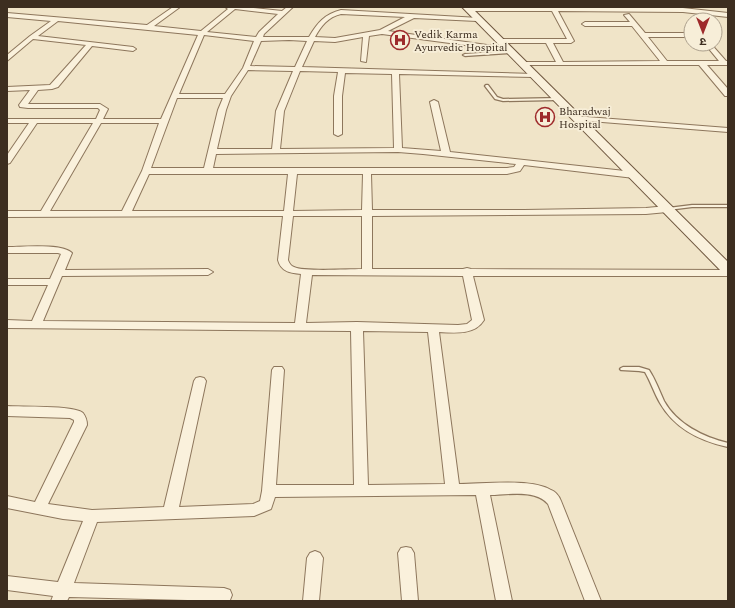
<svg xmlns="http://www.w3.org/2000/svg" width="735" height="608" viewBox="0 0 735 608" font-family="Spectral,'Noto Sans Devanagari',serif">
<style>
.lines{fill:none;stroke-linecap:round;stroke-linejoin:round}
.lane-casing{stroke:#8d765c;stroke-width:2.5}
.street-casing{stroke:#8d765c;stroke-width:2}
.secondary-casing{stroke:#6f573f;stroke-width:2}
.lane{fill:#faf1dc;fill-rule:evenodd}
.street{fill:#faf1dc;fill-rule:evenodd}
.secondary{fill:#faf1dc;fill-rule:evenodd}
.labels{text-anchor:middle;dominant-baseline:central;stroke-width:3.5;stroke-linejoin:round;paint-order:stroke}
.far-poi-label{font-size:11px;fill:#3d2e20;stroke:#f7eed8;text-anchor:start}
</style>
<rect width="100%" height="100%" fill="#f0e4c8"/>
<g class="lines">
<g class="lane-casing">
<g id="lane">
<path d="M510 51H511V53L465 56 463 55 465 54Z"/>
<path d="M486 85H488L497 97 503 99 558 98 560 99 558 100 503 101 495 99 485 86Z"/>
<path d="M692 205H728V207H692L668 210 666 209 668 208Z"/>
<path d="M623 367H639L649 370C655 379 659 390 664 401 677 424 703 437 728 443V447C700 441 675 429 660 403 654 393 651 382 645 372L639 371 621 370 620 369 621 368Z"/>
</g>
</g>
<g class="street-casing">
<g id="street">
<path d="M173 7H180L154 26 201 31 228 9 225 7H244L282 11 287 7H293L264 34 263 37H309C317 23 325 14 341 10L479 18 480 19 477 21 414 18 388 31 508 48 511 50 510 51 382 34 369 36 366 62 361 61 363 37 335 42 314 41 302 67 535 74V76L533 77 399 74 402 148 441 151 430 102 434 100 438 102 450 152 634 172 638 175 634 178 524 165 520 171 507 174H371L372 210H524L646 208 667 206 672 209 667 212 646 214 372 216V269H463L467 268 471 269 728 270V276H473L484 320C475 335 455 333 439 332L459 484C482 484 532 478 551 490 556 492 559 496 561 501L601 601H585L548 504C535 489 508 495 490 495L512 601H496L476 495 275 497 271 509 254 516 97 522 74 583 224 588 230 590 232 595 230 600 227 601 69 597 67 601H51L53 596 7 590V576L58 582 83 521 63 519 7 508V496L35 502 74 422V420L70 418 7 416V406C21 407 74 405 83 413 86 417 87 421 87 425L48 504 92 510 164 507 194 381 196 378 200 377 204 378 206 381 179 507 253 504 260 501 262 491 272 370 274 367H282L284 370 276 485H354L351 331 7 328V320L32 321 48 285H7V279H50L61 254 58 253H7V247C21 247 63 243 72 253L65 270 208 269 213 272 208 275 62 276 43 321 295 323 301 274C291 273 281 272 278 260L283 216 7 217V211H41L93 123H37L10 163 7 164V155L29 123H7V119H96L100 110 98 108H28L20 107 19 105 30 90 7 91V87L50 85 86 45 33 39 7 61V55L30 36 51 21 7 17V13L147 25ZM235 9 278 14 259 32 256 37 207 32ZM341 14 405 17 380 30 335 38 315 37C321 26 328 17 341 14ZM58 21 198 35 161 119H103L108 109 100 104H28L38 90 52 89 58 87 92 46 133 51 136 49 133 47 38 36ZM204 35 254 41 243 68 225 94H179ZM289 40 307 41 295 67 250 66 261 41ZM248 70 293 71 276 111 272 149H217L226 110 231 96ZM300 71 338 72 334 96V134L338 136 342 134V96L345 73 392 74 394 148 280 149 284 111ZM177 98H223L218 110 204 168H151ZM101 123H159L142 171 122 211H50ZM398 152 423 154 516 164 514 167 507 168H213L216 154ZM149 174H288L284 211H132ZM297 174H363L362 210 293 211ZM293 216H362V269C349 269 304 272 294 267 291 266 289 263 288 260ZM312 275 463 276 472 320 467 324 458 325 357 322 306 323ZM363 331 428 332 445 484 368 485Z"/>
<path d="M554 7 683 8 728 13V17L683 12 558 11 574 41 571 43H553L563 62 660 61 632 26H585L582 24 585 22H630L624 15 629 14 645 33H691V37H648L667 61H719L705 44H711L726 61H728V65H707L728 89V96H725L699 65H520L519 64 522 62H556L546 43H500L497 41 500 39H567L552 11H468L465 9 468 7Z"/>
<path d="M574 116 728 128V132L577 120H574Z"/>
<path d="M406 547 411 548 414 553 418 601H402L398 553 401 548Z"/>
<path d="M315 551 320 553 323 558 319 601H303L307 558 310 553Z"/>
</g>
</g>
<g class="secondary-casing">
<path id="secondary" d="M462 7H471L728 262V274L723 273Z"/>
</g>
<use href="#lane" class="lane"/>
<use href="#street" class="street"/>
<use href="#secondary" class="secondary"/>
</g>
<defs>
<g id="hospital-ring" transform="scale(1)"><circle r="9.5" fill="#f7eed8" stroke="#9e2a2b" stroke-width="1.5"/><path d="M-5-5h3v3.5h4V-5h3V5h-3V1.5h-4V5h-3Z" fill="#9e2a2b"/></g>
</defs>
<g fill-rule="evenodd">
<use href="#hospital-ring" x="400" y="40"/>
<use href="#hospital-ring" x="545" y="117"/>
</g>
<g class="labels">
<g class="far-poi-label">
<text x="414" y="34">Vedik Karma<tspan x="414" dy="13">Ayurvedic Hospital</tspan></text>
<text x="559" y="111">Bharadwaj<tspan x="559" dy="13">Hospital</tspan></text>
</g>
</g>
<rect width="735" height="608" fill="none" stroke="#3d2e20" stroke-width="16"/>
<g transform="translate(703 32) rotate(180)"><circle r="19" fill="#f7eed8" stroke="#ada18e"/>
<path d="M0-3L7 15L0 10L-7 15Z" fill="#9e2a2b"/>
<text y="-6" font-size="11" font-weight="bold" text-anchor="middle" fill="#3d2e20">उ</text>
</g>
</svg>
